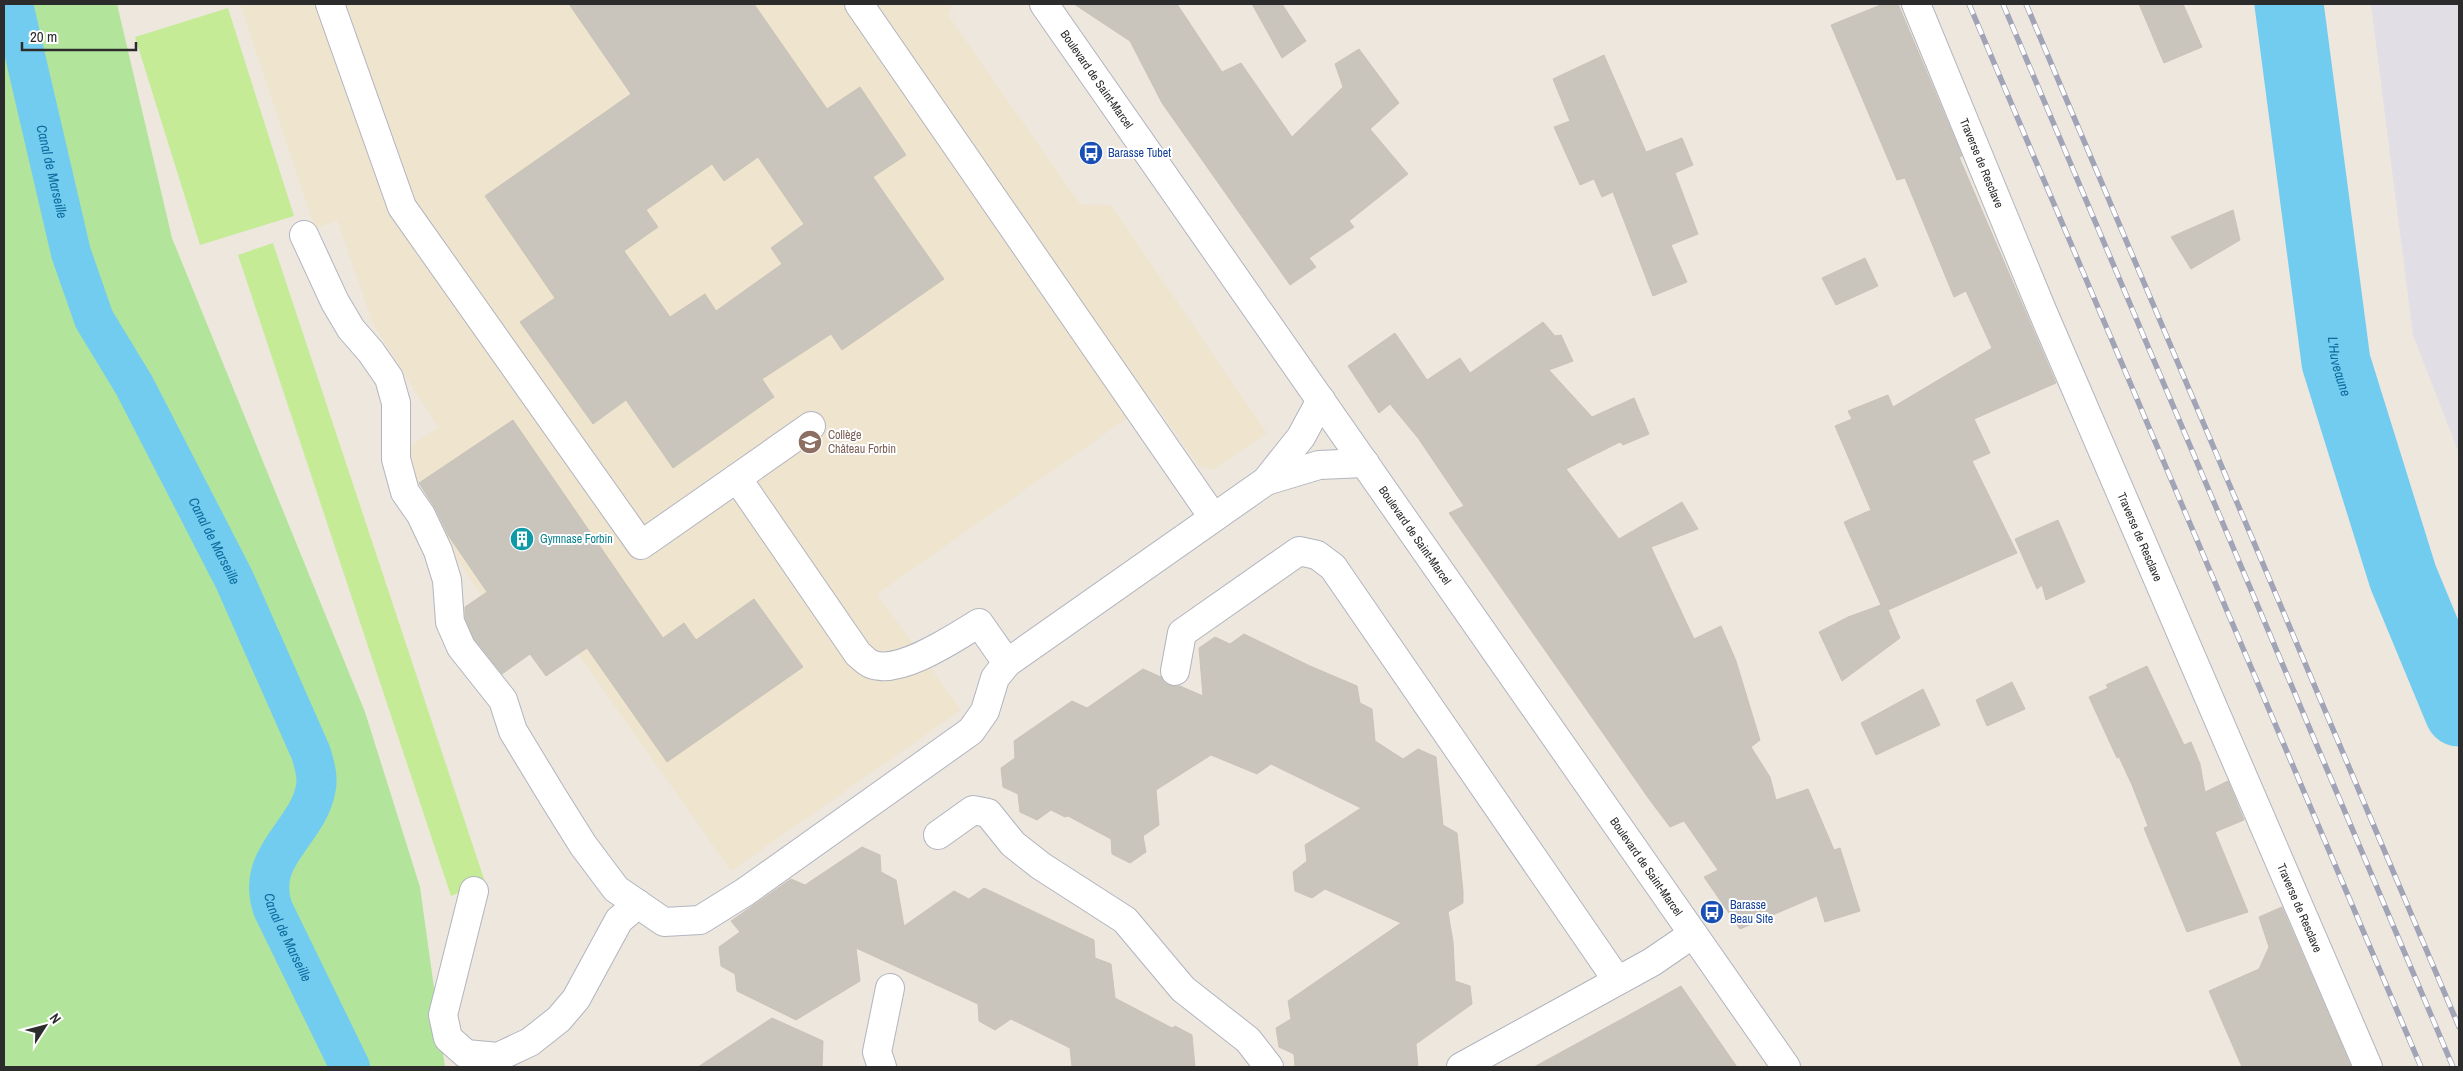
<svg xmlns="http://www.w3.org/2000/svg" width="2463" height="1071" viewBox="0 0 2463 1071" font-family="'Archivo Narrow',sans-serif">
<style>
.industrial{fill:#e1dee6}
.education{fill:#efe4ce}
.green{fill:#b3e49b}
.pitch{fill:#c6eb97}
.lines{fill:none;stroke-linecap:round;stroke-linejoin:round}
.canal{stroke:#72ccef;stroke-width:40}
.river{stroke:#72ccef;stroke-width:69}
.building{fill:#c9c5bc;stroke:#c9c3b8;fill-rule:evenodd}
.minor-casing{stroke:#b2b4bf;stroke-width:30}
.minor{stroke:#fff;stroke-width:28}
.rail-casing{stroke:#a1a3b6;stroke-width:5.5}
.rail{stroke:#fff;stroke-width:4;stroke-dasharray:11;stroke-linecap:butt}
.labels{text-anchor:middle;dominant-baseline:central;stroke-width:4;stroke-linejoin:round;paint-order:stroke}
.street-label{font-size:12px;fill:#2c2c2c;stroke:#fff}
.transit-label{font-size:12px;fill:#164399;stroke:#fff;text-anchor:start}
.education-label{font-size:12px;fill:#785e54;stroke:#fff;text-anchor:start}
.culture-label{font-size:12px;fill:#0d838f;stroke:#fff;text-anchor:start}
.water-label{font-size:14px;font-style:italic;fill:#0d6b9e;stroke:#fff}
</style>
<rect width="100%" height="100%" fill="#ede7de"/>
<path class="industrial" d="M2371 4H2459V453L2413 335Z"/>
<path class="education" d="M240 4H953L948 15 1080 204 1111 205 1267 433 1213 470 1198 466 1153 400 877 594 961 710 731 871 578 654 643 609 513 420 414 486 486 592 481 595 413 492 401 452 438 428 372 322 337 220 315 229Z"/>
<path class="green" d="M4 4H117L172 238 365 712 420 887 445 1067H4Z"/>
<g class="pitch">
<path d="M228 8 294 216 200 245 135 37Z"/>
<path d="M273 243 485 882 451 896 238 255Z"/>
</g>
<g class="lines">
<path class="canal" id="s1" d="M13 4 71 253 94 319 134 385 234 579 311 753C314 764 318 775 316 787 309 833 254 856 273 909L350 1067"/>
<path class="river" id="s2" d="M2289 4 2336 362 2403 577 2459 712"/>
</g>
<g class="building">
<path d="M569 4H754L827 109 860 87 906 155 873 177 944 279 842 350 831 334 762 379 774 397 673 468 626 400 593 424 520 322 555 298 485 196 631 94ZM758 157 804 224 771 248 782 264 716 311 705 294 670 317 624 251 658 227 646 210 712 164 724 181Z"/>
<path d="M1074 4H1177L1222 72 1241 63 1292 137 1343 87 1335 64 1359 49 1399 103 1370 129 1408 174 1349 221 1354 227 1309 258 1316 267 1290 285 1162 103 1130 41Z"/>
<path d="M1252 4H1282L1306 41 1282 58Z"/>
<path d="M1883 4H1898L1962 156 1959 157 2056 383 1974 419 1990 453 1972 461 2017 553 1888 610 1900 638 1842 681 1819 632 1848 617 1881 605 1844 522 1871 510 1835 426 1852 419 1848 411 1888 395 1893 407 1992 348 1966 291 1954 297 1905 178 1897 180 1831 25Z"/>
<path d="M2139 4H2183L2202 47 2164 63Z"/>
<path d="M1604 55 1646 152 1682 138 1693 165 1675 173 1698 234 1671 245 1687 282 1653 296 1613 192 1602 197 1594 179 1580 185 1554 127 1570 121 1553 79Z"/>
<path d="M2233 210 2240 240 2191 269 2171 237Z"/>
<path d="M1865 258 1878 286 1836 305 1822 278Z"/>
<path d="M1543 322 1555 336 1561 335 1573 361 1549 370 1592 417 1634 398 1649 434 1623 445 1620 442 1566 469 1619 539 1682 502 1698 529 1651 547 1694 639 1721 626 1736 661 1760 740 1751 747 1770 777 1776 800 1808 789 1834 850 1840 848 1860 911 1825 922 1817 896 1740 929 1704 877 1718 870 1684 821 1670 827 1649 799 1449 513 1464 506 1418 438 1390 404 1379 413 1348 366 1395 333 1427 380 1460 358 1470 373Z"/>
<path d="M513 420 663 638 684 623 696 640 754 599 803 667 667 762 587 648 546 676 530 654 502 674 474 639 465 618V607L487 592 448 535 435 508 419 483Z"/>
<path d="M2058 520 2085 582 2046 600 2042 585 2037 589 2015 539Z"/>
<path d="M1244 634 1310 666 1357 686 1360 703 1372 709 1375 741 1403 759 1418 749 1436 757 1443 825 1457 833 1463 891V903L1448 912 1453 942 1455 981 1470 986 1472 1004 1416 1044 1418 1067H1295L1294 1054 1279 1047 1276 1028 1291 1019 1288 1001 1401 923 1325 889 1312 898 1295 891 1293 872 1307 861 1305 845 1361 808 1271 764 1257 774 1211 755 1156 790 1159 825 1143 836 1146 852 1130 863 1112 854 1111 839 1068 816 1065 817 1051 810 1037 820 1020 812 1018 794 1003 787 1001 768 1015 758 1014 741 1072 701 1087 708 1143 669 1161 677 1165 683 1172 686H1180L1203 696 1199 648 1215 637 1230 644Z"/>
<path d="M2147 666 2184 745 2191 742 2200 764 2205 792 2228 781 2244 820 2215 832 2248 912 2187 932 2144 828 2148 826 2132 785 2119 757 2117 758 2089 697 2108 688 2106 685Z"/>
<path d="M2012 682 2025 709 1987 726 1976 700Z"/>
<path d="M1923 689 1940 725 1876 755 1861 723Z"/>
<path d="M862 847 880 855 881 872 896 880 904 926 954 891 969 899 984 888 1094 940 1095 958 1111 964 1115 998 1172 1028 1175 1026 1192 1035 1195 1067H1072L1070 1048 1011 1019 995 1030 979 1021 978 1004 856 948 860 981 796 1020 737 991 735 974 721 966 719 947 740 932 731 921 791 879 805 885Z"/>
<path d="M2282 907 2347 1057 2351 1067H2242L2209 991 2259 969 2269 947 2259 917Z"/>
<path d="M1681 986 1737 1067H1534L1631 1014Z"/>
<path d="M772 1018 823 1041 822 1067H698Z"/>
</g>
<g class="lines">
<g class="minor-casing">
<g id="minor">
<path d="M330 4 402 207 641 545 737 478 858 654C862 657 866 662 871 664 899 676 956 637 979 623L1007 663 1266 481 1301 437 1321 400"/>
<path d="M859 4 1213 517"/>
<path id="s3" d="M1044 4 1786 1067"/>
<path id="s4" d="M1916 4 2042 310 2368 1067"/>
<path d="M304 235 335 302 351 329 371 352 389 378 396 403V459L405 492 421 515 438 551 447 580 450 622 461 647 503 700 513 731 553 797 583 845 616 889 664 922 700 920 745 892 971 731 985 711 995 678 1007 663"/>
<path d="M737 478 811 426"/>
<path d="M1266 481 1319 465 1365 463"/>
<path d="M1175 671 1182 633 1299 551 1317 555 1333 567 1617 980"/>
<path d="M938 835 973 810 988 813 1013 844 1041 866 1125 920 1183 989 1248 1040 1269 1067"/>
<path d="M474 891 443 1015 448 1038 466 1054 498 1057 530 1042 559 1019 576 999 619 920 638 904"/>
<path d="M882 1067 877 1052 890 988"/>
<path d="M1461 1067 1652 962 1693 934"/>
</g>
</g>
<use href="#minor" class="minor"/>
<g class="rail-casing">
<g id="rail">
<path d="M1969 4 2421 1067"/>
<path d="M2003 4 2453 1067"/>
<path d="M2026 4 2459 1027"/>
</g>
</g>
<use href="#rail" class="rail"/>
</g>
<defs>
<g id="bus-disc" transform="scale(1.25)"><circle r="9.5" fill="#1a4fb4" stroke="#fff"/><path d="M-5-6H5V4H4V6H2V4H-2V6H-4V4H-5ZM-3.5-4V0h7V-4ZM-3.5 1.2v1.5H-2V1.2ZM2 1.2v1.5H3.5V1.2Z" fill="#fff"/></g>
<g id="school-disc" transform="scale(1.25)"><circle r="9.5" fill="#8d6e63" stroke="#fff"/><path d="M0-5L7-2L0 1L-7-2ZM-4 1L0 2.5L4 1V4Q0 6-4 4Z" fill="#fff"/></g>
<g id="building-disc" transform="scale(1.25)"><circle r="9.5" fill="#0f9aa8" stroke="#fff"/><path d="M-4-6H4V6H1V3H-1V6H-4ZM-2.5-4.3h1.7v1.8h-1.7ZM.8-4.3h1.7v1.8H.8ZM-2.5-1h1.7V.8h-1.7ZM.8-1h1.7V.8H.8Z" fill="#fff"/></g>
</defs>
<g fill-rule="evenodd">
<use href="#bus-disc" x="1091" y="153"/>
<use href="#school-disc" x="810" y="442"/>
<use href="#building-disc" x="522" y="539"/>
<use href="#bus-disc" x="1712" y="912"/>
</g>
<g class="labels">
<g class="street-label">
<text stroke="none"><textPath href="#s3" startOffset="92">Boulevard de Saint-Marcel</textPath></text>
<text stroke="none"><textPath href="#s4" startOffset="172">Traverse de Resclave</textPath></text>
<text stroke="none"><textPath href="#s3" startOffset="648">Boulevard de Saint-Marcel</textPath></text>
<text stroke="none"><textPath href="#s4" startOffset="578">Traverse de Resclave</textPath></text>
<text stroke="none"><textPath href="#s3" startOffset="1052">Boulevard de Saint-Marcel</textPath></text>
<text stroke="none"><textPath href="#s4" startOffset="982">Traverse de Resclave</textPath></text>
</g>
<g class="transit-label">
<text x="1108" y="153">Barasse Tubet</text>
<text x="1730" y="905">Barasse<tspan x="1730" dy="14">Beau Site</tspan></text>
</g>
<g class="education-label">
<text x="828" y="435">Collège<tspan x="828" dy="14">Château Forbin</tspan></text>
</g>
<g class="culture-label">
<text x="540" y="539">Gymnase Forbin</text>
</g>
<g class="water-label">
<text stroke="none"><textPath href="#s1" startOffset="172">Canal de Marseille</textPath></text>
<text stroke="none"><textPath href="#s2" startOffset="366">L'Huveaune</textPath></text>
<text stroke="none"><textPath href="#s1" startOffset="578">Canal de Marseille</textPath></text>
<text stroke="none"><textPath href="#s1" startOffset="1012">Canal de Marseille</textPath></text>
</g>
</g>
<rect width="2463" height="1071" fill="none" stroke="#2c2c2c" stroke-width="10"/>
<g transform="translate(45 1026) rotate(54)" stroke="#ffffff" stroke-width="4" paint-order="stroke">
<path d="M0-4L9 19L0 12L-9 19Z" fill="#2c2c2c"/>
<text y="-8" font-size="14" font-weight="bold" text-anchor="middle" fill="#2c2c2c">N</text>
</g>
<path d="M22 42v8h114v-8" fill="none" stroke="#2c2c2c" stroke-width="2.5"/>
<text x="30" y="42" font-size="15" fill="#2c2c2c" stroke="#ffffff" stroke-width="4" paint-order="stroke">20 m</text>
</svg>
